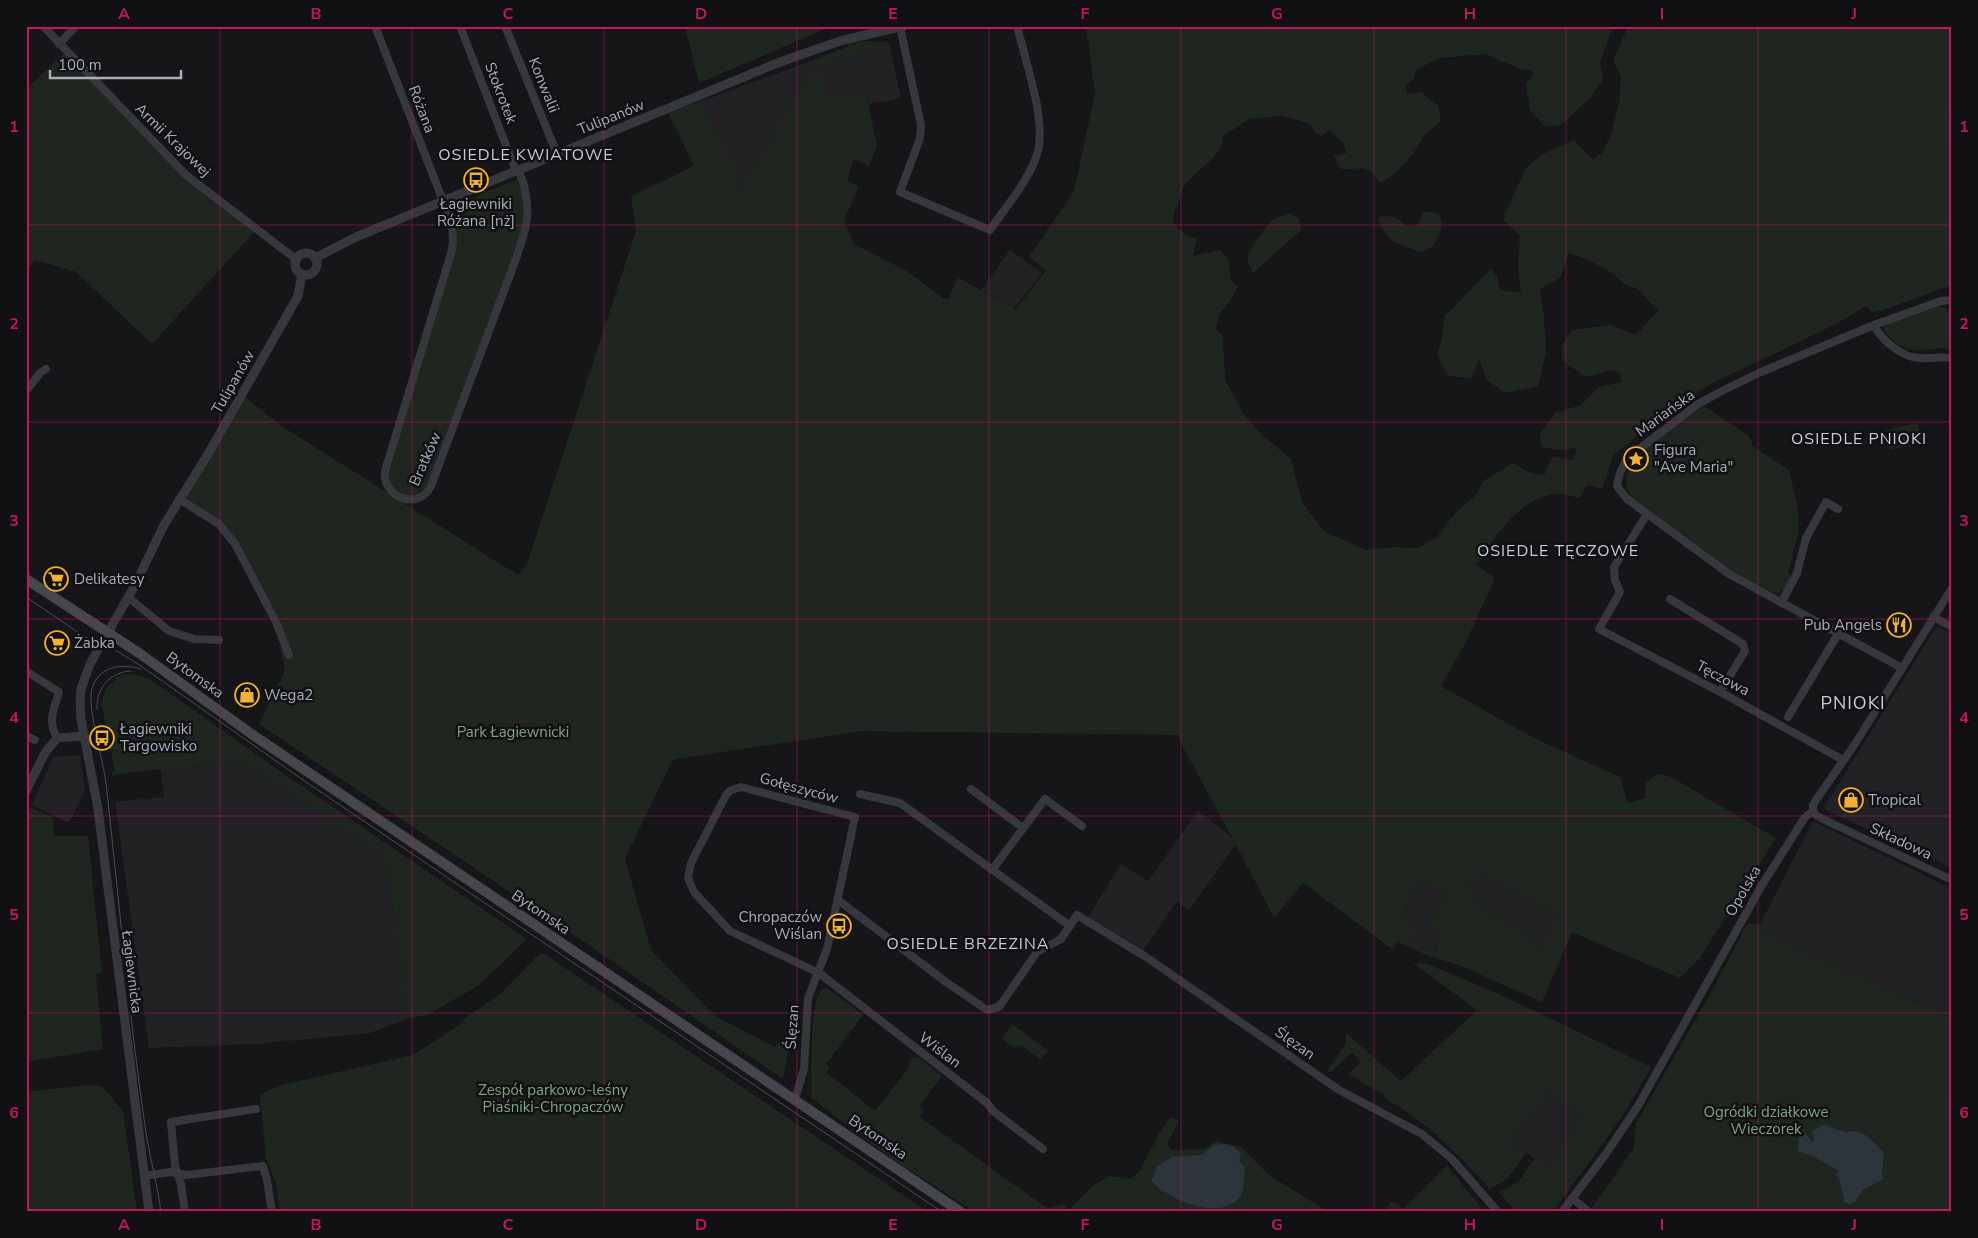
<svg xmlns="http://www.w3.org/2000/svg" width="1978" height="1238" viewBox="0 0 1978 1238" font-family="'Nunito Sans',sans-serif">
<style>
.built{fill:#222225}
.green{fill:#1e261f;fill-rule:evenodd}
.water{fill:#2c353c}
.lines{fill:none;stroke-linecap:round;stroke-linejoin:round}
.minor{stroke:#37383d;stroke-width:8}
.tertiary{stroke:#37383d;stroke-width:9}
.secondary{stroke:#45474d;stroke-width:10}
.tram{stroke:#4a4c52;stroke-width:1}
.grid{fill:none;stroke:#c2185b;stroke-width:1;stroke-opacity:0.55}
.labels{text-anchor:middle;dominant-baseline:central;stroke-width:5;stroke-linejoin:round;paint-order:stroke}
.street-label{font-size:15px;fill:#a8adb8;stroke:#111113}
.poi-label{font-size:15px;fill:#a8adb8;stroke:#111113;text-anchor:start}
.park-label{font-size:15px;fill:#7fa381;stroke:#111113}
.neighbourhood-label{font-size:16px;letter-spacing:1px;fill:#c9ccd4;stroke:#111113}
.quarter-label{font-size:18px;letter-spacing:1px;fill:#c9ccd4;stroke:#111113}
.neatline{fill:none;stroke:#c2185b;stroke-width:2}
.grid-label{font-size:16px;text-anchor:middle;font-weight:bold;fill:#c2185b}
</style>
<rect width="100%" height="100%" fill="#161618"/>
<g class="built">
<path d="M890 46 901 98 869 104 866 92 825 99 818 67Z"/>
<path d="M819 58 742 191 702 101Z"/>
<path d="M1010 250 1042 273 1014 308 981 290Z"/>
<path d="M1937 626 1952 634V868L1825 810 1824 807Z"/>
<path d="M80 755 85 791 69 823 32 805 53 757Z"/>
<path d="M240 761 381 854 389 882 409 1018 370 1033 256 1044 149 1048 115 802 164 797 161 771Z"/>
<path d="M1198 811 1232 837 1236 844 1189 910 1177 901 1143 950 1088 917 1121 864 1148 881Z"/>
<path d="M1813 821 1952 889V1019L1763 931 1760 924Z"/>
<path d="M1478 871 1561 919 1544 949 1536 945 1534 939 1472 901 1467 890Z"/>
<path d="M1419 879 1444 893 1428 930 1441 937 1433 951 1427 948 1424 954 1406 946 1415 926 1401 920Z"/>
<path d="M1545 1091 1585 1115 1551 1169 1511 1143Z"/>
</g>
<g class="green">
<path d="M685 26H836L825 29 699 83Z"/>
<path d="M1086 26H1613L1600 62 1603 79 1591 97 1562 124 1545 127 1530 110 1526 83 1534 74 1532 70 1522 69 1495 59 1487 54 1439 58 1416 70 1414 79 1406 86 1407 94 1421 92 1438 106 1441 121 1423 137 1413 154 1396 173 1380 183C1370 164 1360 169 1341 169L1334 156 1346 153 1343 143 1330 130 1321 136 1315 133 1311 124 1282 116 1249 119 1223 136C1222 159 1195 169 1184 187 1181 192 1181 197 1179 202 1174 212 1173 212 1174 224L1188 237H1197L1193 256 1220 250 1229 261 1231 280 1238 287 1229 302 1219 315 1216 329 1223 337 1225 379 1243 413 1261 434 1291 459 1302 502 1324 531 1366 550 1394 547 1418 548 1437 537 1456 512 1474 497 1485 480 1513 463 1530 473 1544 475 1550 461 1554 456 1573 461 1577 448 1559 450 1542 447 1540 434 1555 413 1581 405 1599 387 1622 382 1620 373 1614 370 1586 377 1563 361 1562 345 1572 330 1611 325 1636 335 1658 311 1637 288C1619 285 1623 280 1610 272 1597 264 1584 258 1569 253L1560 278 1540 289 1544 317 1546 353 1538 386 1505 393 1487 380 1479 359 1472 378 1448 376 1437 355 1442 337 1444 317 1491 269 1497 276 1500 290 1521 293 1518 268 1520 236 1503 219 1525 169 1543 154 1574 140 1593 160 1603 152 1612 131 1619 103 1621 76 1613 61 1628 26H1930L1952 28V285L1883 310 1872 312 1866 306 1834 325 1713 383 1673 406 1613 456 1602 489 1594 486H1586L1580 498C1573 497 1564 493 1557 494 1519 497 1495 537 1476 565L1495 578 1466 642 1441 686 1534 738 1620 777 1628 803 1645 798 1646 783 1656 774 1669 776 1776 838 1699 959 1680 978 1572 932 1542 1002 1461 966 1424 954 1427 947 1434 951 1441 937 1428 930 1444 893 1419 879 1401 919 1416 926 1406 946 1398 942 1392 949 1303 883 1274 918 1232 837 1184 749 1178 735 862 731 677 759 672 761 625 859 651 950 716 1017 775 1047 793 1024 783 1079 564 928 259 724 285 671 276 622 221 527 179 499 242 395 283 427 518 575 527 564 636 231 631 196 694 166 668 112 702 101 742 190 819 58 862 41 888 42 890 46 818 67 825 98 866 92 877 146 869 166 854 159 847 181 859 186 844 221 854 244 907 271 944 299H948L958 278 1016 309 1046 270 1029 257 1074 191 1095 93ZM1478 872 1560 918 1544 949 1536 945 1534 939 1472 901 1467 890Z"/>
<path d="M66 52 186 175 257 229 152 344 76 272 35 260 26 272V89Z"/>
<path d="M518 179 527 203 528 214 431 486 419 499 395 494 385 471 452 250 455 223 450 207Z"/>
<path d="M1424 212C1429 212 1437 212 1440 217 1445 225 1437 242 1431 248 1428 250 1423 251 1420 252 1396 242 1386 244 1378 217 1389 214 1399 217 1406 226H1417Z"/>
<path d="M1291 213 1300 220 1301 230 1253 273 1247 259 1254 243 1272 220Z"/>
<path d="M1939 306 1952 312V350C1940 346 1931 350 1919 350 1905 350 1889 341 1883 328L1885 324Z"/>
<path d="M1704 406 1749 436 1752 443V446L1789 470 1798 508V535L1788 572 1791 577 1784 589 1779 593C1755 595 1659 518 1635 501 1627 493 1624 483 1628 472 1636 451 1684 418 1704 406Z"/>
<path d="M1918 423 1923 443 1890 450 1886 430Z"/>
<path d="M127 674 142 676 154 682 284 774 527 939 479 985 428 1015 409 1018 389 882 381 854 240 761 161 771 160 769 112 775V772L115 771 101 702 107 687 116 679V677Z"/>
<path d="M30 807 53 818 54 836H88L102 973 96 974 103 1049 26 1062V813Z"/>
<path d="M1747 924H1760L1763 931 1952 1019V1028L1948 1037 1952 1039V1212H1589L1634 1148 1635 1125 1711 993Z"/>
<path d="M543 953 928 1212H280L276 1183 266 1159 260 1095 277 1086 413 1055 464 1022 463 1020 501 993 539 954Z"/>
<path d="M1413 963 1427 964 1495 992 1651 1067 1622 1117 1553 1212H1516L1499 1192 1518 1182 1535 1158 1551 1168 1584 1115 1545 1092 1511 1143 1526 1153 1508 1178 1490 1189C1460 1157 1425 1119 1385 1099L1384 1095 1348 1074 1361 1062 1352 1052 1331 1072 1327 1071 1346 1044V1033L1401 1081 1477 1010Z"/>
<path d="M824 988 828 989 863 1015 826 1064 829 1068 827 1073 875 1111 911 1065 908 1063 911 1058 918 1057 942 1076 919 1106 924 1110 920 1117 1047 1208 1063 1204 1069 1210 1094 1185 1110 1176 1130 1179 1139 1172 1160 1132 1170 1117 1179 1121 1167 1143 1171 1150 1205 1149 1216 1141 1241 1147 1270 1176 1329 1212H975L891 1158 811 1098C812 1079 808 994 824 988Z"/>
<path d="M1012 1024 1048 1050 1040 1060 1022 1045 1013 1048 1002 1039Z"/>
<path d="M88 1085 102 1086 123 1111 137 1212H26V1092Z"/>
<path d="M1447 1166 1485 1212H1385L1391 1201 1398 1204 1403 1209Z"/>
</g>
<g class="water">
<path d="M1821 1125H1826C1831 1129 1840 1130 1847 1132 1862 1127 1875 1143 1884 1153L1882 1175 1884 1179 1864 1189 1855 1202 1850 1204 1845 1203C1842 1195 1842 1181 1836 1175L1839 1171 1811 1155 1799 1152C1797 1145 1798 1136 1803 1130L1812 1142 1814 1139 1812 1133Z"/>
<path d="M1224 1144 1234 1147 1241 1154 1239 1161 1245 1167C1243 1177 1246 1190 1239 1198 1219 1222 1168 1199 1151 1181L1157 1166 1172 1157 1201 1155 1215 1145Z"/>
</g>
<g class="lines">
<g class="minor">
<path d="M43 26 186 175 297 260"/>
<path d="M375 26 445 206 452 225 453 241 452 250 385 471C382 497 418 512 431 486L517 256C525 230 531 219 525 190 523 180 521 174 514 166L460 26"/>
<path d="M505 26 557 154"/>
<path d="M900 27 921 125 920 138 900 192 990 230C1006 206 1030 180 1038 151 1046 118 1025 60 1017 26"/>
<path d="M59 44 76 26"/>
<path d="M1874 325C1881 340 1903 358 1920 358 1931 359 1941 356 1952 358"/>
<path d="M26 391 40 373 46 369"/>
<path d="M179 499 219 524 235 544 276 622 289 655"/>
<path d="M1647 514 1614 567 1615 580 1620 592 1599 629 1724 694 1843 760"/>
<path d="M128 597 169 631 194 639 219 640"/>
<path d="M1670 599 1743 644 1745 651 1720 692"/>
<path d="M1781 603 1797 573 1806 538 1826 502 1838 509"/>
<path d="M1933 617 1952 627"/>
<path d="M1902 668 1729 574 1627 499 1617 486C1619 473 1622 465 1630 456L1698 404 1724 390 1761 372 1874 325 1941 301 1952 300"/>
<path d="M26 671 59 692C54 711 47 719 57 738"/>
<path d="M1788 717 1838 634"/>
<path d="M26 736 35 740"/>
<path d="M971 789 1023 828"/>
<path d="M860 794 900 803 1070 926"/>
<path d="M1813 811 1817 816 1827 821 1952 880"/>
<path d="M992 870 1045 799 1082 826"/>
<path d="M838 900 946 982 987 1010 999 1007 1037 952 1061 939 1077 915 1146 957 1339 1090 1422 1134 1451 1158 1498 1212"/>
<path d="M795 1099 804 1069 808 998 827 949 855 817 741 787 731 790 726 795 691 863 688 878 694 892 730 931 819 973 987 1103 993 1111 1043 1149"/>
<path d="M144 1176 170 1172 186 1175 263 1166 267 1180 272 1212"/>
<path d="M1572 1198 1589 1212"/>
<path d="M185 1212 181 1184 175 1166 171 1122 256 1109"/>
<path d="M1562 1212 1605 1155 1638 1106 1762 885 1805 817 1813 811V805L1816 800 1855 744 1952 588"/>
</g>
<g class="tertiary">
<circle cx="306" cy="264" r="11"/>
<path d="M315 258 356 237 780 62 840 41 904 26"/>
<path d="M26 791 45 753 57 738 84 736"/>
<path d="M149 1212 98 809 81 719 80 702 81 689 90 664 134 587 164 525 208 454 298 296 302 274"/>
</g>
<path class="secondary" d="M26 579 139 653 253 735 961 1212"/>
<g class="tram">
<path d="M26 597 85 637 112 648 138 664 303 780 942 1212"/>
<path d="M141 669C121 663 98 666 92 689 87 709 103 759 106 783 119 900 129 1017 146 1133 150 1160 158 1185 161 1212"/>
<path d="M97 709C96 688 110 672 131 671"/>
</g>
</g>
<path class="grid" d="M220 26V1212M412 26V1212M604 26V1212M797 26V1212M989 26V1212M1181 26V1212M1374 26V1212M1566 26V1212M1758 26V1212M26 225H1952M26 422H1952M26 619H1952M26 816H1952M26 1013H1952"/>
<defs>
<g id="bus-ring" transform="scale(1.25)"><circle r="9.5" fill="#111113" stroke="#f2b134" stroke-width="1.5"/><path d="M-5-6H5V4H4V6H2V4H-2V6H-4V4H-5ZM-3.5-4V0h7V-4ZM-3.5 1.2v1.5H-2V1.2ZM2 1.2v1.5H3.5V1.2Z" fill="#f2b134"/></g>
<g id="sight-ring" transform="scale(1.25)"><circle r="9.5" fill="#111113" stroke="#f2b134" stroke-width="1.5"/><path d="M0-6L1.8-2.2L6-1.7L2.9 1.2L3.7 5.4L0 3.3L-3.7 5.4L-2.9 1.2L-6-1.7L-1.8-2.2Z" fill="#f2b134"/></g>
<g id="supermarket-ring" transform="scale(1.25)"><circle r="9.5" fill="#111113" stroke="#f2b134" stroke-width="1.5"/><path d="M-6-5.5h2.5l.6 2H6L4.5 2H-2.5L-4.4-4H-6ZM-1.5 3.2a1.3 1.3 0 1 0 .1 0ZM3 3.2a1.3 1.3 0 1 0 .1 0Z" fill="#f2b134"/></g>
<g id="restaurant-ring" transform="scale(1.25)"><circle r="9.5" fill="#111113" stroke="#f2b134" stroke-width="1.5"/><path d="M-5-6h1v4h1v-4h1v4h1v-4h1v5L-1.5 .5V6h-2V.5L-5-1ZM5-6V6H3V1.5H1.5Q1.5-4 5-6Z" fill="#f2b134"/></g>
<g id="shop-ring" transform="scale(1.25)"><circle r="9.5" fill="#111113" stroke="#f2b134" stroke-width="1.5"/><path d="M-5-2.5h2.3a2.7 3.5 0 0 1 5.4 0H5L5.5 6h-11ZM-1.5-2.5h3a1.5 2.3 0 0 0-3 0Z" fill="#f2b134"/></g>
</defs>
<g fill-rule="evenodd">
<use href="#bus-ring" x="476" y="180"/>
<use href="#sight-ring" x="1636" y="459"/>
<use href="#supermarket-ring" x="56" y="579"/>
<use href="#restaurant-ring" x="1899" y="625"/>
<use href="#supermarket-ring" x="57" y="643"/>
<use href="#shop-ring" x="247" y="695"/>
<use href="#bus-ring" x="102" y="738"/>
<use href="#shop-ring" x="1851" y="800"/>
<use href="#bus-ring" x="839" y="926"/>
</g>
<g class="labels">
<g class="street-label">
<text transform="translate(544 85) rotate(68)">Konwalii</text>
<text transform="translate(501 93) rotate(69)">Stokrotek</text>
<text transform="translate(422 109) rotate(69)">Różana</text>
<text transform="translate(611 117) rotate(-22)">Tulipanów</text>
<text transform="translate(173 140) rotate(44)">Armii Krajowej</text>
<text transform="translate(233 382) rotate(-60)">Tulipanów</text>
<text transform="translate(1665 413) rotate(-36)">Mariańska</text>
<text transform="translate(425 459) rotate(-66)">Bratków</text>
<text transform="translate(195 675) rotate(36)">Bytomska</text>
<text transform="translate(1723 678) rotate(28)">Tęczowa</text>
<text transform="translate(799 788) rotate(15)">Gołęszyców</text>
<text transform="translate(1901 841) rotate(25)">Składowa</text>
<text transform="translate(1743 891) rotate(-60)">Opolska</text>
<text transform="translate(541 912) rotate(34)">Bytomska</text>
<text transform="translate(132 972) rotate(83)">Łagiewnicka</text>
<text transform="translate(792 1027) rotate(-86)">Ślęzan</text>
<text transform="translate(1295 1043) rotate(35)">Ślęzan</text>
<text transform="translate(940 1050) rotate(37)">Wiślan</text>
<text transform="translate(878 1137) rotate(34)">Bytomska</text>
</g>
<g class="poi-label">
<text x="476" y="204" text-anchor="middle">Łagiewniki<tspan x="476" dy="17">Różana [nż]</tspan></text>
<text x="1654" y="450">Figura<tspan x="1654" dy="17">"Ave Maria"</tspan></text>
<text x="74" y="579">Delikatesy</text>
<text x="1882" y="625" text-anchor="end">Pub Angels</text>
<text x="74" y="643">Żabka</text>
<text x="264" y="695">Wega2</text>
<text x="120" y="729">Łagiewniki<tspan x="120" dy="17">Targowisko</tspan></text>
<text x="1868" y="800">Tropical</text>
<text x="822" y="917" text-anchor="end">Chropaczów<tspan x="822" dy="17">Wiślan</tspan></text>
</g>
<g class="park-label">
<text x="513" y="732">Park Łagiewnicki</text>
<text x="553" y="1090">Zespół parkowo-leśny<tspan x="553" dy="17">Piaśniki-Chropaczów</tspan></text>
<text x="1766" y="1112">Ogródki działkowe<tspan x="1766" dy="17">Wieczorek</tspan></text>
</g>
<g class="neighbourhood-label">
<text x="526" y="155">OSIEDLE KWIATOWE</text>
<text x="1859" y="439">OSIEDLE PNIOKI</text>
<text x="1558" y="551">OSIEDLE TĘCZOWE</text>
<text x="968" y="944">OSIEDLE BRZEZINA</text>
</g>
<g class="quarter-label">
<text x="1853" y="703">PNIOKI</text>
</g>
</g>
<rect width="1978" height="1238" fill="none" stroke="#111113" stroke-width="55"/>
<path d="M50 70v8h131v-8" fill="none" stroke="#a8adb8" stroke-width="2.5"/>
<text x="58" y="70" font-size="15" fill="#a8adb8" stroke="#111113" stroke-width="4" paint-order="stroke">100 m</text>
<rect x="28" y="28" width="1922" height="1182" class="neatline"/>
<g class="grid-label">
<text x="124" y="19">A</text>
<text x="316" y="19">B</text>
<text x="508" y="19">C</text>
<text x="701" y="19">D</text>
<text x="893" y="19">E</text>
<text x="1085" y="19">F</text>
<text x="1277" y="19">G</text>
<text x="1470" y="19">H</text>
<text x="1662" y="19">I</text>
<text x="1854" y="19">J</text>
<text x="14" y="132">1</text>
<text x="1964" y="132">1</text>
<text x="14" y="329">2</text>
<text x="1964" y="329">2</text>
<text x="14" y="526">3</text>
<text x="1964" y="526">3</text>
<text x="14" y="723">4</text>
<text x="1964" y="723">4</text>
<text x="14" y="920">5</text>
<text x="1964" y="920">5</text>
<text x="14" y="1118">6</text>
<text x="1964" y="1118">6</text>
<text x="124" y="1230">A</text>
<text x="316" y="1230">B</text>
<text x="508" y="1230">C</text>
<text x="701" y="1230">D</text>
<text x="893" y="1230">E</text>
<text x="1085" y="1230">F</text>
<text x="1277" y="1230">G</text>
<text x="1470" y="1230">H</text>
<text x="1662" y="1230">I</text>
<text x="1854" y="1230">J</text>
</g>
</svg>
